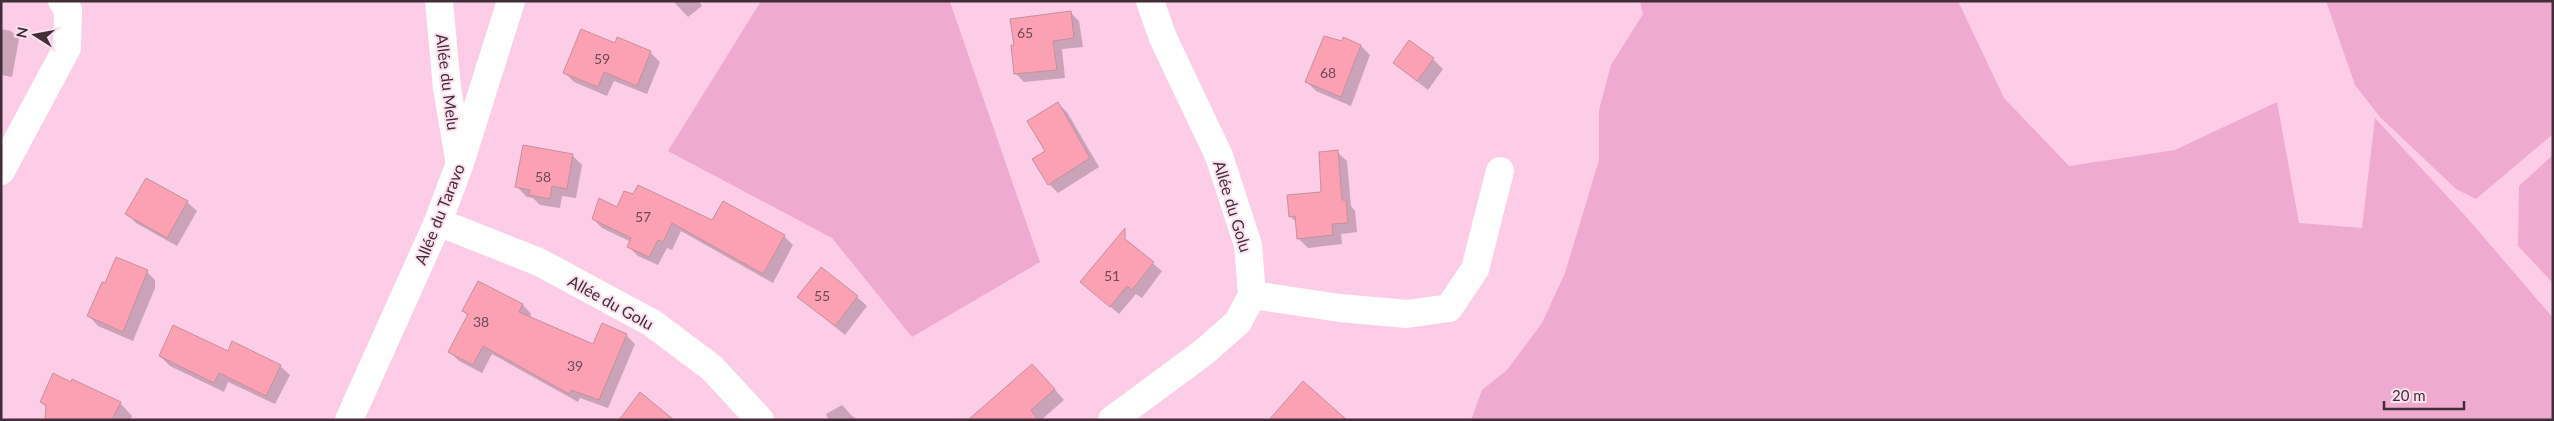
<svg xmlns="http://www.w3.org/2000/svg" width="2554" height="421" viewBox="0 0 2554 421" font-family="Lato,sans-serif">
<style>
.green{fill:#eeabcf}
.shadow{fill:#0003}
.building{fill:#fca0b4;stroke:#c4919b}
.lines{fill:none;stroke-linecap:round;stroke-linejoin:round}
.street{stroke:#fff;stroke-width:28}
.labels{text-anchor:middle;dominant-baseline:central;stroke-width:4;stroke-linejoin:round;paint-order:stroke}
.number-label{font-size:14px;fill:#704a58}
.street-label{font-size:16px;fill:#412e39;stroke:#fee0ef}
</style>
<rect width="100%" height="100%" fill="#fdcce6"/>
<g class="green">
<path d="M761 1 950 2 1040 262 912 337 832 238 668 151Z"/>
<path d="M1640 1H1958L2004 98 2069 166 2175 150 2277 102 2299 223 2362 228 2375 118 2469 220 2553 318V420H1471L1482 390 1507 370 1542 323 1565 273 1599 160V110L1611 65 1643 14Z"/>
<path d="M2326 1H2553V134L2476 199 2456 189 2380 117 2355 85Z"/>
<path d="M2553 155V283L2518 246 2519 186Z"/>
</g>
<g class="shadow">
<path d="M670 1H699L702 6 688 17 674 2Z"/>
<path d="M1070 12 1079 21 1083 47 1062 49 1065 78 1024 82 1015 73V46Z"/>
<path d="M1 29 11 31 19 39 12 77 1 75Z"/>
<path d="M616 45 650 52 660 62 647 94 614 81 607 96 574 82 564 72Z"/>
<path d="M1361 46 1370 55 1351 106 1316 91 1306 81Z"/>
<path d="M1433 59 1443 69 1428 90 1394 63Z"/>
<path d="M1057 103 1067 112 1099 167 1058 193 1049 184 1047 152Z"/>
<path d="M1337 152 1347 161 1351 206 1355 211 1357 232 1341 234 1342 244 1308 248 1298 238 1297 223 1290 216 1323 193Z"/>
<path d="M572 155 582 165 576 198 562 196 560 208 540 205 533 198 527 197 517 187Z"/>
<path d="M187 202 197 211 177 246 136 223 127 214Z"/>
<path d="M618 209 713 222 784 236 793 245 773 283 681 231 672 250 667 248 658 265 638 256 629 247 631 242 602 228 593 219Z"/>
<path d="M1120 237 1162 271 1142 298 1136 294 1119 314 1081 282Z"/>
<path d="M145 270 155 280V288L133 341 98 326 89 316 106 284Z"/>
<path d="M479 282 523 305 531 314 530 318 593 346 626 335 635 344 608 408 580 398 578 402 492 354 482 373 459 361 450 352 468 316 463 311Z"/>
<path d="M799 297H857L867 306 845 335Z"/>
<path d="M228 352 280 366 290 375 275 404 228 382 224 392 170 366 160 356Z"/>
<path d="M1042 375 1064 400 1041 420H970Z"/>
<path d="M41 402 120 403 132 416 130 420H46L47 408Z"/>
<path d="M842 405 852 416 858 420H829L826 414Z"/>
</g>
<g class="building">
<path d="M1071 11 1074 38 1053 41 1057 70 1014 74 1011 45H1014L1010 19Z"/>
<path d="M581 29 615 43 617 37 651 51 637 86 604 72 598 87 563 73Z"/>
<path d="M1324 36 1342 41 1343 37 1361 45 1341 97 1305 82Z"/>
<path d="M1409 40 1434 58 1417 81 1393 63Z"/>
<path d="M1058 102 1090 158 1048 185 1032 159 1045 151 1027 121Z"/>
<path d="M523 145 573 154 567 189 552 186 550 199 529 195 530 190 515 187Z"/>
<path d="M1338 150 1342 200H1346L1348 223 1332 224 1333 235 1297 239 1295 216 1289 217 1287 195 1321 192 1319 152Z"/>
<path d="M146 178 188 201 167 238 125 214Z"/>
<path d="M638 185 712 220 723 201 785 235 763 274 672 223 663 242 658 240 649 257 627 247 631 238 592 219 599 198 617 207 624 191 633 194Z"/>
<path d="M1125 228V239L1154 262 1132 290 1127 286 1110 307 1080 282Z"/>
<path d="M116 257 148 270 123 332 87 316 102 282 105 283Z"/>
<path d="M821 267 858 296 835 326 797 297Z"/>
<path d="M478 281 523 304 519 312 593 344 602 323 627 334 599 400 571 390 569 394 483 346 473 365 448 352 468 314 462 311Z"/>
<path d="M173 325 228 351 232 341 281 365 266 396 219 373 214 383 159 356Z"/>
<path d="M1032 364 1055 389 1031 410 1038 420H968Z"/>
<path d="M53 373 71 382 72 379 121 402 112 420H45L46 405 40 402Z"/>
<path d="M1303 381 1347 420H1269Z"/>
<path d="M640 392 674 420H619Z"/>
</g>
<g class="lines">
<g class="street">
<path d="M439 1 447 88 459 159"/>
<path d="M1 171 67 48 68 10 62 1"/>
<path d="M438 222 539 262 652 323 712 368 760 420"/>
<path d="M1252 295 1340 308 1407 314 1449 308 1475 269 1500 171"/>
<path d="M349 420 438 222 460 163 511 1"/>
<path d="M1112 420 1204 352 1238 322 1252 295 1248 245 1219 156 1163 38 1150 1"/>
</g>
</g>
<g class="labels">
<g class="number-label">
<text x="1025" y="32">65</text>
<text x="602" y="58">59</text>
<text x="1328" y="72">68</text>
<text x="543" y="176">58</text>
<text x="643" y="216">57</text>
<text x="1112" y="275">51</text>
<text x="822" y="295">55</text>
<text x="481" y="321">38</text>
<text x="575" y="365">39</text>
</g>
<g class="street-label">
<text transform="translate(448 82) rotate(83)">Allée du Melu</text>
<text transform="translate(1233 206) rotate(73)">Allée du Golu</text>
<text transform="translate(439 214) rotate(-68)">Allée du Taravo</text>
<text transform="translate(611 302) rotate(29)">Allée du Golu</text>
</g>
</g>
<rect width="2554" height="421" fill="none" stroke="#412e39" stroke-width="5"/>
<g transform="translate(35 35) rotate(281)" stroke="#fee0ef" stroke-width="4" paint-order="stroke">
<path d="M0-4L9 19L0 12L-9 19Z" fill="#412e39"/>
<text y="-8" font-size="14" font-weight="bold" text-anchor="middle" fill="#412e39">N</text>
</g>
<path d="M2384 401v8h80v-8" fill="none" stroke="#412e39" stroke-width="2.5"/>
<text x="2392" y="401" font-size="15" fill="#412e39" stroke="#fee0ef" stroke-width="4" paint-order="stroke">20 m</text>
</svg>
